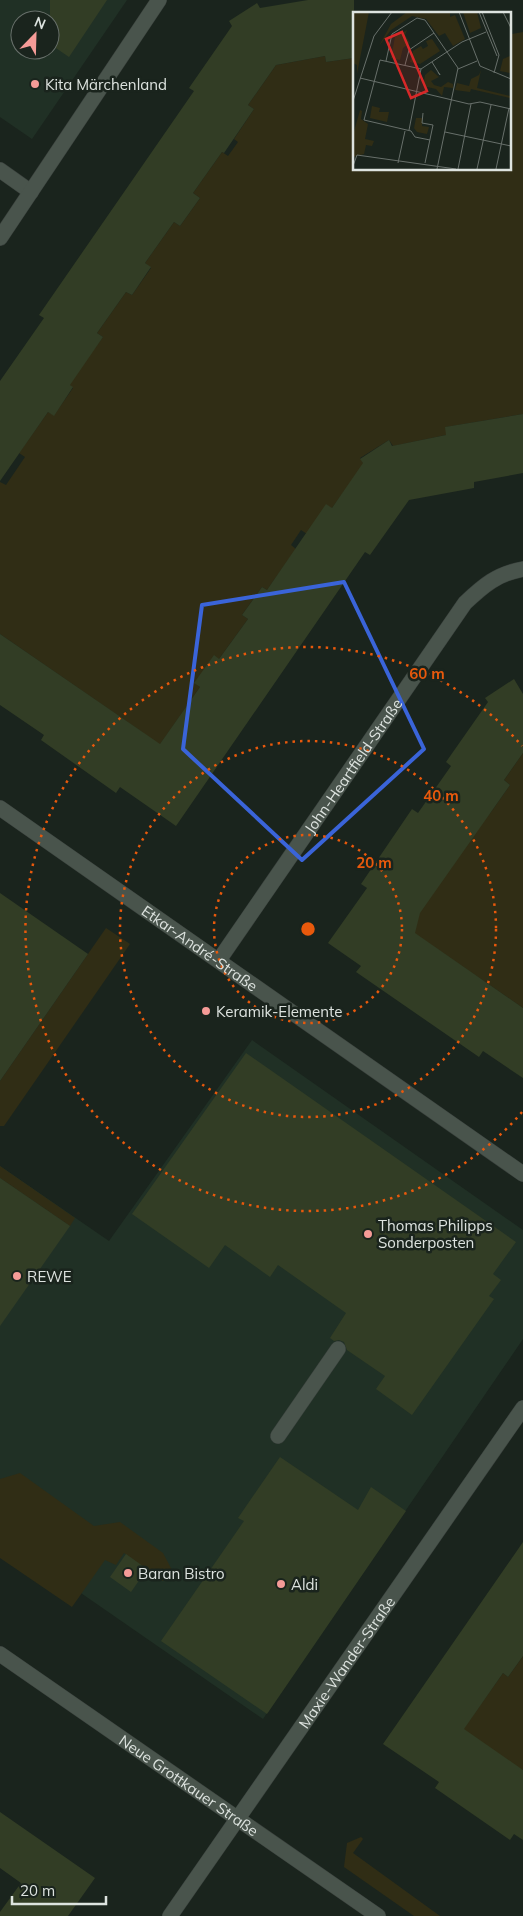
<svg xmlns="http://www.w3.org/2000/svg" width="523" height="1916" viewBox="0 0 523 1916" font-family="Mulish,sans-serif">
<style>
.built{fill:#203025;fill-rule:evenodd}
.green{fill:#302d15}
.building{fill:#323d25}
.lines{fill:none;stroke-linecap:round;stroke-linejoin:round}
.minor-casing{stroke:#39403c;stroke-width:16}
.minor{stroke:#49544c;stroke-width:15}
.marked{fill:none;stroke:#3a64d9;stroke-width:4;stroke-linejoin:round}
.ring{fill:none;stroke:#e8590c;stroke-width:2.5;stroke-dasharray:2.5 5}
.poi-dot{fill:#f59b97;stroke:#1a241d;stroke-width:2}
.labels{text-anchor:middle;dominant-baseline:central;stroke-width:5;stroke-linejoin:round;paint-order:stroke}
.poi-label{font-size:15px;fill:#dde3df;stroke:#1a241d;text-anchor:start}
.street-label{font-size:15px;fill:#dde3df;stroke:#1a241d}
.inset-road{fill:none;stroke:#68706b;stroke-width:1}
.view{fill:#d62828;fill-opacity:0.15;stroke:#d62828;stroke-width:2.5}
.inset-edge{fill:none;stroke:#dde3df;stroke-width:2.5}
.centre{fill:#e8590c;stroke:#1a241d;stroke-width:2.5}
.ring-label{font-size:15px;text-anchor:middle;font-weight:bold;fill:#e8590c;stroke:#1a241d;stroke-width:5;stroke-linejoin:round;paint-order:stroke}
</style>
<rect width="100%" height="100%" fill="#1a241d"/>
<g class="built">
<path d="M0 0H127L32 139 0 117ZM20 20H50V50H20Z"/>
<path d="M252 1040 523 1230V1339L263 1719 0 1537V1166L109 1241Z"/>
</g>
<g class="green">
<path d="M509 27H511L512 34 523 32V414L446 427V435L393 446 389 440 360 458 364 464 332 508 307 534 301 530 291 545 296 549 267 590 262 587 242 615 248 619 219 659 195 683 200 687 159 746 139 730 0 634V482L6 485 25 457 19 453 48 412 54 415 73 388 68 383 103 337 97 333 126 292 132 295 151 268 145 263 174 222 180 226 200 198 193 193 222 152 228 156 238 142 234 139 254 109 248 105 276 65 325 56 326 62 354 58V169H509Z"/>
<path d="M523 753V1008L399 923 491 812 510 785 504 780Z"/>
<path d="M106 928 130 944 4 1126H0V1081Z"/>
<path d="M0 1166 75 1218 70 1226 0 1178Z"/>
<path d="M20 1473 94 1526 120 1522 163 1553 172 1570 163 1581 124 1553 116 1565 105 1560 72 1607 0 1558V1479Z"/>
<path d="M523 1656V1770L457 1738 503 1673 508 1677Z"/>
<path d="M361 1837 363 1839 353 1853 440 1916H414L344 1867 347 1843Z"/>
</g>
<g class="building">
<path d="M50 0H107L69 57 50 44Z"/>
<path d="M308 0H354V58L326 62 325 56 276 65 248 105 254 109 224 153 222 152 193 193 200 198 180 226 174 222 145 263 151 267 132 295 126 292 97 333 103 337 70 385 73 387 54 416 48 412 0 481V381L44 318 39 315 194 91 189 88 232 26 229 21 257 3 260 8Z"/>
<path d="M523 414V473L474 482V488L409 500 370 555 365 552 176 826 120 787 116 793 41 740 44 735 0 705V634L160 744 200 687 194 683 214 655 219 659 248 619 242 615 262 587 267 590 326 504 332 508 363 463 360 459 389 440 392 446 446 435 445 427Z"/>
<path d="M514 679 523 694V753L504 780 510 785 420 913 415 933 523 1008V1078L483 1051 479 1057 356 972 361 966 328 943 367 888 361 884 412 809 418 813 451 766 446 762 488 702 485 698Z"/>
<path d="M0 893 88 954 0 1081Z"/>
<path d="M246 1053 516 1242 493 1274 501 1280 489 1296 494 1299 412 1415 376 1389 385 1376 347 1350 344 1342 339 1340 334 1341 330 1338 346 1313 278 1265 270 1277 225 1245 209 1268 132 1214Z"/>
<path d="M0 1178 70 1226 0 1326Z"/>
<path d="M280 1457 358 1510 371 1487 406 1511 267 1714 161 1641 244 1521 238 1518Z"/>
<path d="M523 1542V1656L508 1677 503 1673 464 1729 523 1770V1840L514 1834 510 1840 435 1788 439 1782 383 1744Z"/>
<path d="M126 1554 147 1569 131 1592 110 1577Z"/>
<path d="M0 1812 95 1878 68 1916H0V1912L21 1883 0 1868Z"/>
</g>
<g class="lines">
<g class="minor-casing">
<g id="minor">
<path d="M0 170 31 192"/>
<path d="M0 238 159 0"/>
<path id="s1" d="M0 808 523 1174"/>
<path id="s2" d="M219 960 465 603C484 585 497 574 523 569"/>
<path d="M278 1436 338 1349"/>
<path id="s3" d="M0 1654 378 1916"/>
<path id="s4" d="M170 1916 523 1408"/>
</g>
</g>
<use href="#minor" class="minor"/>
</g>
<path class="marked" d="M344 582 424 749 302 860 183 749 202 605Z"/>
<g class="ring">
<circle cx="308" cy="929" r="94"/>
<circle cx="308" cy="929" r="188"/>
<path d="M522 1112A282 282 0 1 1 522 746"/>
</g>
<g class="poi-dot">
<circle cx="35" cy="84" r="5"/>
<circle cx="206" cy="1011" r="5"/>
<circle cx="368" cy="1234" r="5"/>
<circle cx="17" cy="1276" r="5"/>
<circle cx="128" cy="1573" r="5"/>
<circle cx="281" cy="1584" r="5"/>
</g>
<g class="labels">
<g class="poi-label">
<text x="45" y="84">Kita Märchenland</text>
<text x="216" y="1011">Keramik-Elemente</text>
<text x="378" y="1225">Thomas Philipps<tspan x="378" dy="17">Sonderposten</tspan></text>
<text x="27" y="1276">REWE</text>
<text x="138" y="1573">Baran Bistro</text>
<text x="291" y="1584">Aldi</text>
</g>
<g class="street-label">
<text stroke="none"><textPath href="#s2" startOffset="236">John-Heartfield-Straße</textPath></text>
<text stroke="none"><textPath href="#s1" startOffset="244">Etkar-André-Straße</textPath></text>
<text stroke="none"><textPath href="#s4" startOffset="309">Maxie-Wander-Straße</textPath></text>
<text stroke="none"><textPath href="#s3" startOffset="230">Neue Grottkauer Straße</textPath></text>
</g>
</g>
<g transform="translate(353 12)">
<rect width="158" height="158" fill="#1a241d"/>
<path d="M0 0H16L4 62V53L0 51ZM54 0H97V5L102 3 112 27 100 34 92 21 86 24 73 7 59 4 38 18 26 34 38 12ZM110 0H124L128 16 117 21ZM54 18 52 23 57 31 50 36 47 48 38 46 42 25ZM79 27 87 39 67 52 57 50 60 39 68 34 70 37 75 34 73 29ZM157 44V61L147 59 150 47ZM78 58 86 65 78 69 81 73 88 75 95 70 100 72V76L91 75 89 84 83 77 70 74 72 63ZM128 58 124 76 157 84V86L118 77 117 80 102 78 104 71 116 74 118 67 126 63ZM19 94 27 96 26 100H36L34 110 17 106ZM7 98 9 99 8 107 15 112 12 127 21 129 19 134 13 133 11 142 0 145V123ZM63 106H69V114L76 115 74 122 64 120 61 116Z" fill="#302d15"/>
<path class="inset-road" d="M106 0 127 54 158 67M126 0 144 44M129 0 146 43 141 61M150 0 158 16M33 49 39 22 64 6 72 8 105 56 84 157M79 50 87 63 85 60M52 53 56 38 81 21M68 57 27 48 11 108 58 119 62 125 77 128M105 57 124 49M7 66 116 92 127 90 158 97M0 89 21 24 39 0M70 101 69 111 80 113 72 151M56 118 68 57 109 30 133 20M92 120 158 134M45 151 52 119M0 154 4 143 103 157M105 157 118 92M124 157 138 93M143 157 156 96"/>
<path class="view" d="M49 20 74 79 58 86 33 27Z"/>
<rect width="158" height="158" class="inset-edge"/>
</g>
<circle cx="308" cy="929" r="8" class="centre"/>
<g class="ring-label">
<text x="427" y="679">60 m</text>
<text x="441" y="801">40 m</text>
<text x="374" y="868">20 m</text>
</g>
<g transform="translate(35 35) rotate(23)"><circle r="24" fill="#1a241d" stroke="#68706b"/>
<path d="M0-4L9 19L0 12L-9 19Z" fill="#f59b97"/>
<text y="-8" font-size="14" font-weight="bold" text-anchor="middle" fill="#dde3df">N</text>
</g>
<path d="M12 1896v8h94v-8" fill="none" stroke="#dde3df" stroke-width="2.5"/>
<text x="20" y="1896" font-size="15" fill="#dde3df" stroke="#1a241d" stroke-width="4" paint-order="stroke">20 m</text>
</svg>
